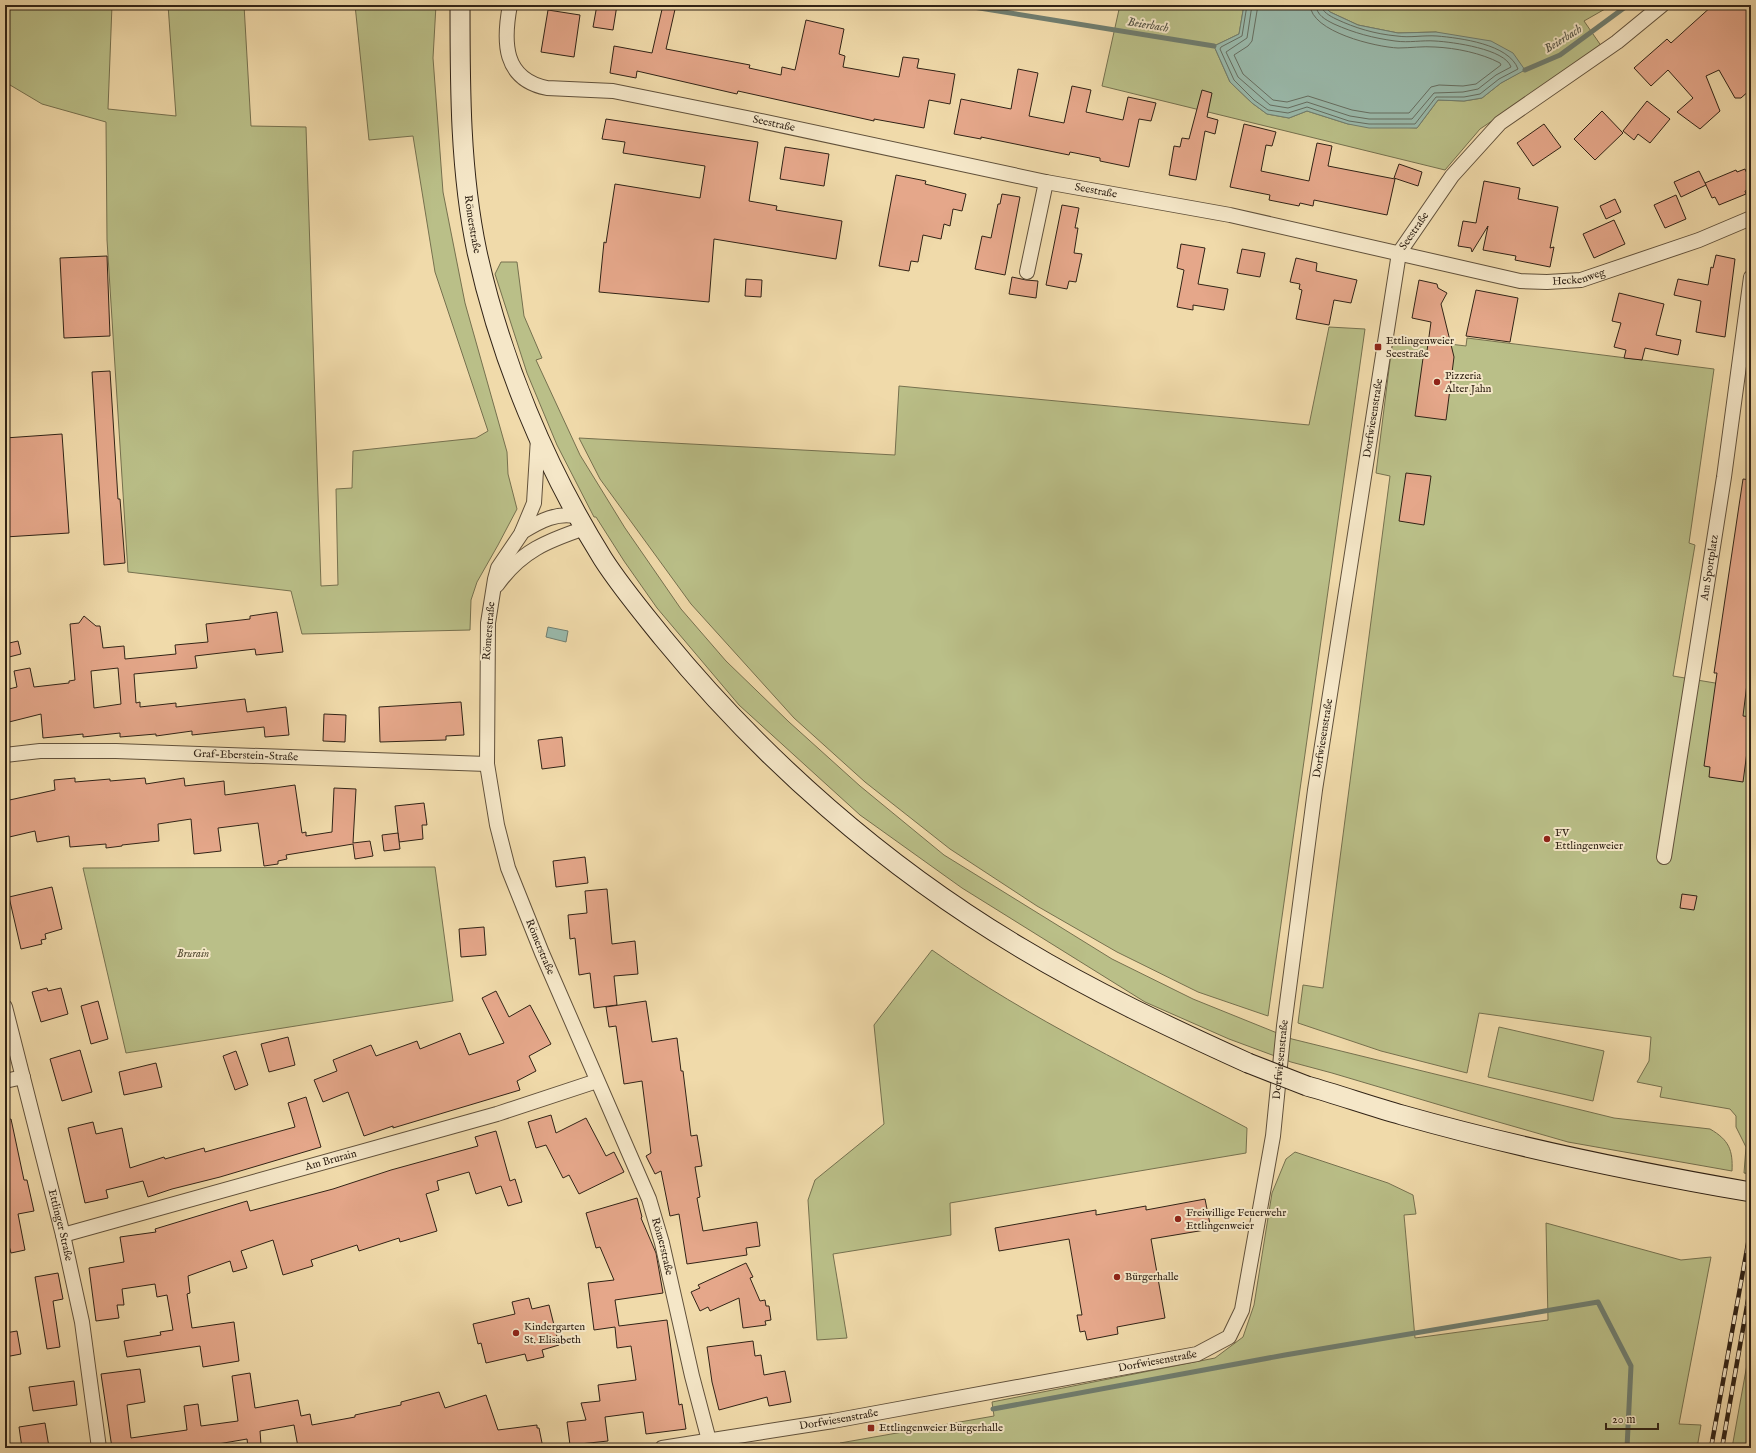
<svg xmlns="http://www.w3.org/2000/svg" width="1756" height="1453" viewBox="0 0 1756 1453" font-family="'IM FELL English',serif">
<style>
.green{fill:#babf88;stroke:#76714f}
.water{fill:#9abaac;stroke:#707e70}
.lines{fill:none;stroke-linecap:round;stroke-linejoin:round}
.shore{stroke:#666e61;stroke-width:1}
.stream{stroke:#707e70;stroke-width:5}
.building{fill:#e5a78a;stroke:#312316;fill-rule:evenodd}
.minor-casing{stroke:#61513b;stroke-width:16}
.secondary-casing{stroke:#312316;stroke-width:21}
.minor{stroke:#f5e7c8;stroke-width:14}
.secondary{stroke:#f5e7c8;stroke-width:19}
.rail-casing{stroke:#312316;stroke-width:4.5}
.rail{stroke:#f5e7c8;stroke-width:3;stroke-dasharray:9;stroke-linecap:butt}
.secondary-bridge-casing{stroke:#312316;stroke-width:21;stroke-linecap:butt}
.secondary-bridge{stroke:#f5e7c8;stroke-width:19}
.poi-dot{fill:#8f2418;stroke:#f5e7c8;stroke-width:1.5}
.labels{text-anchor:middle;dominant-baseline:central;stroke-width:4;stroke-linejoin:round;paint-order:stroke}
.street-label{font-size:11px;fill:#312316;stroke:#f5e7c8}
.poi-label{font-size:11px;fill:#312316;stroke:#f5e7c8;text-anchor:start}
.park-label{font-size:11px;font-style:italic;fill:#534a32;stroke:#f5e7c8}
.water-label{font-size:12px;font-style:italic;fill:#505043;stroke:#f5e7c8}
</style>
<rect width="100%" height="100%" fill="#f0daaa"/>
<filter id="stains"><feTurbulence type="fractalNoise" baseFrequency=".005" numOctaves="4"/><feColorMatrix values="0 0 0 0 .2 0 0 0 0 .09 0 0 0 0 .02 0 0 0 .5 -.17"/></filter>
<radialGradient id="worn" r=".72"><stop offset=".6" stop-color="#630" stop-opacity="0"/><stop offset="1" stop-color="#630" stop-opacity=".3"/></radialGradient>
<g class="green">
<path d="M5 5H112L108 109 176 116 168 5H244L251 126 306 127 321 586 338 585 336 489 352 488 353 451 476 438 488 431 435 272 413 136 369 140 355 5H436L433 58 443 192 465 303 507 452 508 474 517 509 498 545 477 582 471 600 470 630 302 634 291 591 128 572 107 240 106 122 42 104 5 82Z"/>
<path d="M1120 5H1244L1239 34 1214 46 1230 82 1252 103 1267 114 1289 118 1307 111 1348 124 1417 128 1438 100 1464 101 1482 98 1501 83 1524 70 1436 32 1398 33 1358 25 1330 12 1323 5H1612L1584 21 1602 47 1480 129 1445 170 1102 86Z"/>
<path d="M501 262H517L524 316 542 358 536 360 580 455 625 528 681 609 726 661 789 722 860 786 944 855 1112 959 1193 999 1292 1039 1614 1118 1710 1129C1729 1140 1733 1150 1732 1171L1568 1142 1460 1111 1332 1073 1291 1062 1229 1039 1145 1002 962 888 860 815 739 705 657 608 624 561 596 517H594L557 445 527 373 495 274Z"/>
<path d="M1329 327 1365 329 1268 1016 1198 992 1117 952 1037 906 950 849 865 782 794 718 691 604 600 479 579 438 895 455 899 386 1309 425Z"/>
<path d="M1393 337 1466 346 1467 338 1714 369 1689 543 1695 545 1673 676 1751 689V1174L1744 1173 1746 1147 1736 1127V1116L1730 1109 1660 1097 1662 1087 1637 1082 1649 1061 1651 1037 1479 1013 1467 1073 1381 1051 1298 1023 1303 985 1323 988 1390 476 1376 473Z"/>
<path d="M435 867 453 1001 126 1053 83 868Z"/>
<path d="M932 950C1030 1020 1141 1071 1247 1128L1246 1153 950 1203 951 1235 833 1254 847 1338 817 1340 808 1200 815 1180 884 1124 874 1025Z"/>
<path d="M1499 1027 1604 1051 1593 1101 1488 1077Z"/>
<path d="M1295 1152 1388 1183 1413 1195 1416 1214 1404 1215 1415 1338 1548 1320 1546 1223 1681 1260 1711 1257 1679 1424 1701 1425 1697 1448H841L840 1443 994 1416 992 1402 1215 1358 1243 1337 1254 1305 1272 1193 1286 1159Z"/>
<path d="M1751 1342V1427L1747 1448H1732Z"/>
</g>
<g class="water">
<path d="M1244 5H1323L1330 12 1358 25 1398 33 1436 32 1491 41 1513 53 1525 70 1501 83 1482 98 1464 101 1438 100 1417 128H1369L1348 124 1307 111 1289 118 1267 114 1252 103 1230 82 1214 46 1239 34Z"/>
<path d="M548 627 568 631 566 642 546 637Z"/>
</g>
<g class="lines">
<g class="shore">
<path d="M1247 5 1242 36 1221 47 1220 49 1234 80 1254 100 1268 110 1288 113 1307 107 1349 121 1369 124H1415L1436 97H1464L1480 94 1499 79 1518 69C1509 44 1460 38 1437 36 1424 35 1410 38 1397 36 1375 34 1355 28 1336 19 1330 16 1322 12 1321 5"/>
<path d="M1252 5 1247 38 1226 52 1238 77 1270 105 1288 108 1307 102 1350 116 1369 119H1412L1434 93 1463 92 1478 89 1496 75 1511 67C1505 49 1453 42 1435 41 1422 40 1409 43 1395 41 1373 38 1354 33 1334 24 1326 20 1316 15 1316 5"/>
<path d="M1258 5 1252 41 1248 46 1234 55 1243 74 1273 100 1287 102 1308 96 1352 110 1370 113H1409L1431 87 1439 85 1463 86 1476 84 1501 65 1500 63C1481 53 1456 48 1435 47 1423 46 1410 48 1398 48 1376 47 1311 32 1310 5"/>
</g>
<g class="stream">
<path d="M961 5 1214 46"/>
<path d="M1525 70 1560 55 1628 5"/>
<path d="M993 1409 1285 1355 1598 1302 1631 1366 1627 1448"/>
</g>
</g>
<g class="building">
<path d="M597 5H617L613 30 593 27Z"/>
<path d="M663 5H676L666 49 750 65 749 68 781 75 782 67 795 70 806 20 844 29 839 54 845 56 843 67 899 77 903 57 919 59 917 68 955 74 950 104 929 100 924 128 874 119V121L738 91 737 94 637 71 636 78 610 73 614 46 652 53Z"/>
<path d="M1713 5H1751V89L1741 98H1735L1719 70 1706 76 1720 111 1700 129 1677 112 1693 98 1668 70 1651 86 1634 68 1667 39 1671 43Z"/>
<path d="M548 10 580 15 574 57 541 52Z"/>
<path d="M1018 69 1038 73 1029 116 1064 123 1072 86 1091 90 1086 112 1123 120 1128 97 1156 103 1151 121 1139 119 1129 167 1100 161V158L1070 152 1069 155 981 137V139L954 134 961 99 1011 109Z"/>
<path d="M1202 90 1212 93 1207 117 1218 120 1215 134 1205 131 1196 180 1169 175 1174 146 1180 147 1182 138 1189 139Z"/>
<path d="M1647 101 1670 119 1650 143 1638 134 1634 140 1623 131Z"/>
<path d="M1602 111 1623 133 1595 160 1574 139Z"/>
<path d="M606 119 758 142 749 201 777 206 776 210 842 221 836 259 714 239 709 302 599 292 604 242 606 243 615 184 700 198 705 166 623 153 625 142 602 139Z"/>
<path d="M1244 124 1276 132 1272 146 1266 145 1261 171 1309 181 1317 143 1332 146 1328 166 1395 179 1387 215 1314 200 1313 206 1300 203 1299 206 1269 200 1270 195 1230 187Z"/>
<path d="M1544 124 1561 147 1533 166 1517 143Z"/>
<path d="M785 147 829 154 824 186 780 179Z"/>
<path d="M1399 164 1422 172 1418 186 1394 178Z"/>
<path d="M1745 169 1751 183V188L1745 191 1746 194 1719 205 1715 197 1712 198 1705 183 1736 170 1737 172Z"/>
<path d="M1699 171 1706 185 1681 197 1674 182Z"/>
<path d="M896 175 926 181 925 184 966 194 962 211 953 209 950 226 944 224 941 239 923 235 918 262 911 261 909 271 879 266Z"/>
<path d="M1484 181 1520 188 1518 199 1558 207 1550 248 1554 247 1550 267 1515 260 1516 256 1483 250 1488 226 1472 252 1471 248 1458 246 1463 221 1476 223Z"/>
<path d="M1002 194 1020 197 1005 275 975 269 982 236 991 238 998 204H1000Z"/>
<path d="M1676 195 1686 219 1665 228 1654 205Z"/>
<path d="M1615 199 1621 212 1606 219 1600 206Z"/>
<path d="M1062 205 1079 208 1075 228H1078L1074 253 1082 254 1076 282 1069 281 1067 289 1046 285Z"/>
<path d="M1614 220 1625 244 1594 258 1583 234Z"/>
<path d="M1181 244 1205 248 1198 284 1228 289 1224 310 1193 305V310L1177 307 1184 270 1177 268Z"/>
<path d="M1242 249 1265 253 1260 277 1237 273Z"/>
<path d="M1716 255 1735 259 1725 337 1696 332 1701 301 1674 295 1678 279 1708 285 1711 267 1713 268Z"/>
<path d="M107 256 110 336 64 338 60 258Z"/>
<path d="M1296 258 1317 263 1316 271 1357 280 1351 303 1334 300 1329 325 1296 319 1302 290 1299 289 1300 284 1290 282Z"/>
<path d="M1012 277 1026 280 1038 281 1036 298 1009 294Z"/>
<path d="M746 279 762 280 761 297 745 296Z"/>
<path d="M1419 280 1437 284 1438 288 1447 293 1441 304 1454 357 1446 420 1415 416 1424 351H1427L1431 322 1412 318Z"/>
<path d="M1476 290 1518 298 1510 342 1466 336Z"/>
<path d="M1619 293 1664 304 1656 335 1681 340 1678 355 1645 348 1642 360 1624 358 1626 350 1614 347 1621 323 1612 321Z"/>
<path d="M110 371 118 499H120L125 563 104 565 92 372Z"/>
<path d="M62 434 69 533 5 537V438Z"/>
<path d="M1406 473 1431 476 1424 525 1399 521Z"/>
<path d="M1743 479 1751 480V651L1743 716 1751 717V753L1747 752 1743 782 1709 777 1710 767 1704 766 1717 673H1714Z"/>
<path d="M277 612 283 652 256 655 255 649 195 656 197 668 134 674 136 703 140 702V707L176 703V707L245 699 247 712 286 707 289 735 265 737 264 727 192 735V731L156 736V734L120 737V733L83 737V734L43 738 41 714 5 723V690L17 687 14 671 30 668 34 687 69 683V681L75 680 70 624 79 623 84 616 96 626H100L103 648 124 646 125 659 176 654 175 645 208 642 206 624 250 619V616ZM118 668 121 704 94 708 91 671Z"/>
<path d="M18 641 21 654 5 658V644Z"/>
<path d="M461 702 464 735 446 736V740L380 742 379 707Z"/>
<path d="M324 714 346 715 345 742 323 741Z"/>
<path d="M562 737 565 766 542 769 538 740Z"/>
<path d="M75 778V782L110 779V781L145 778 146 784 184 778 185 786 224 781 225 795 295 785 302 833 306 832V836L332 832 334 788 356 789 353 843 370 841 373 856 355 859 353 844 286 855 287 859 278 861V864L264 866 258 823 218 828 221 851 194 854 191 819 158 824 159 841 122 845V846L106 848V844L70 847 69 836 37 842 35 831 5 838V801L55 790 54 780Z"/>
<path d="M424 803 427 825H422L423 839 399 842 395 806Z"/>
<path d="M398 833 400 849 384 851 382 835Z"/>
<path d="M585 857 588 883 556 887 553 861Z"/>
<path d="M52 887 62 929 45 934 46 939 41 940 42 944 21 949 9 897Z"/>
<path d="M607 889 612 944 635 941 638 974 614 976 617 1005 594 1008 590 973 579 975 575 938 570 939 568 915 587 913 585 891Z"/>
<path d="M1682 894 1697 896 1694 910 1680 908Z"/>
<path d="M484 927 486 955 461 957 459 929Z"/>
<path d="M47 988 48 991 61 988 68 1014 41 1022 32 992Z"/>
<path d="M496 991 509 1017 530 1005 551 1044 529 1056 536 1071 517 1081 520 1090 393 1128V1126L364 1136 348 1092 323 1102 314 1080 337 1071 333 1060 371 1045 376 1056 417 1041 420 1049 460 1033 469 1055 504 1043 482 998Z"/>
<path d="M98 1001 108 1039 91 1044 81 1006Z"/>
<path d="M646 1001 652 1042 677 1038 681 1071H683L691 1136 697 1135 702 1166 695 1167 700 1197 697 1198 703 1231 757 1222 760 1246 746 1248 747 1255 687 1264 679 1214 670 1216 661 1171 655 1174 646 1156 651 1153 642 1081 624 1084 616 1026 609 1027 606 1007Z"/>
<path d="M288 1037 295 1065 269 1072 261 1044Z"/>
<path d="M80 1050 92 1092 62 1101 50 1059Z"/>
<path d="M236 1051 248 1085 235 1090 223 1056Z"/>
<path d="M156 1063 162 1087 124 1095 119 1072Z"/>
<path d="M306 1097 321 1147 220 1177 172 1189 148 1197 143 1181 106 1190 108 1198 85 1203 68 1128 93 1122 96 1134 122 1128 130 1168 164 1157 165 1159 204 1148 205 1152 295 1127 288 1103Z"/>
<path d="M551 1115 556 1133 586 1118 606 1156 614 1152 624 1172 579 1194 569 1175 563 1178 546 1145 536 1148 528 1122Z"/>
<path d="M11 1119 24 1180H27L34 1211 18 1214 25 1250 11 1253 5 1231V1120Z"/>
<path d="M496 1131 510 1181 515 1179 522 1202 508 1206 501 1186 476 1194 469 1172 437 1181 439 1190 426 1194 437 1231 400 1242 399 1238 359 1251 357 1245 311 1260 313 1266 283 1275 273 1240 241 1251 247 1268 233 1272 230 1261 188 1276 190 1293 187 1294 192 1328 234 1322 239 1361 203 1367 200 1346 127 1357 124 1341 161 1335 160 1332 173 1330 167 1295 157 1297 155 1284 122 1289 124 1305H117L119 1318 96 1321 89 1268 124 1262 120 1237 156 1232 155 1229 247 1201 250 1211 333 1189 391 1170 478 1146 475 1137Z"/>
<path d="M637 1198 642 1217 641 1218 656 1253 663 1293 615 1300 619 1326 667 1320 679 1405 682 1404 686 1429 646 1434 643 1412 605 1417 608 1441 570 1445 567 1422 586 1420 581 1403 600 1401 598 1385 636 1380 631 1346 617 1348 615 1327 594 1330 588 1283 614 1280 600 1247 596 1248 586 1213Z"/>
<path d="M1205 1199 1211 1229 1151 1239 1165 1318 1117 1327 1118 1334 1087 1340 1085 1331 1080 1332 1077 1315H1082L1069 1239 999 1251 995 1228 1096 1210V1215L1146 1206V1210Z"/>
<path d="M746 1263 753 1277 750 1278 760 1301 765 1300 766 1306H769L771 1320 765 1321 766 1325 743 1328 739 1298 710 1311 708 1307 700 1311 691 1292 700 1288 698 1285Z"/>
<path d="M58 1273 63 1299 53 1301 60 1347 47 1349 35 1277Z"/>
<path d="M529 1298 532 1309 549 1305 559 1345 542 1350 544 1357 527 1361 525 1354 486 1363 481 1343 478 1344 473 1324 515 1314 512 1302Z"/>
<path d="M17 1331 21 1354 5 1357V1333Z"/>
<path d="M753 1341 755 1356 761 1355 764 1375 785 1371 791 1402 769 1406 767 1397 719 1410 712 1382 707 1347Z"/>
<path d="M140 1369 145 1402 127 1405 131 1438 187 1430 184 1406 198 1404 201 1426 238 1421 232 1376 250 1373 255 1408 298 1400 301 1416 310 1414 312 1425 355 1417V1415L401 1405V1402L439 1392 445 1408 486 1395 498 1430 537 1425V1428H539L543 1448H307V1446L298 1447 294 1425 260 1431 261 1445 248 1447 247 1439 218 1444 219 1448H112L101 1374Z"/>
<path d="M74 1381 77 1405 33 1411 29 1387Z"/>
<path d="M45 1423 49 1447 22 1448 19 1427Z"/>
</g>
<g class="lines">
<g class="minor-casing">
<g id="minor">
<path id="s1" d="M510 5C503 42 503 79 547 88L613 91 747 118 1046 182 1230 215 1520 281 1547 282 1581 280 1699 240 1751 218"/>
<path d="M1027 272 1046 182"/>
<path id="s2" d="M538 438 534 503 521 534 498 568 495 579 488 623 487 764 497 825 508 868 542 953 649 1199 662 1243 692 1376 711 1448"/>
<path d="M522 532C540 521 558 511 579 517"/>
<path d="M497 585C521 551 547 541 585 528"/>
<path id="s3" d="M5 755 40 751H116L487 764"/>
<path id="s4" d="M1664 857 1724 477 1751 277"/>
<path id="s5" d="M5 1007 63 1235 82 1322 99 1448"/>
<path d="M5 1081 23 1077"/>
<path id="s6" d="M63 1235 497 1114 597 1081"/>
<path id="s7" d="M662 1448 833 1421 1197 1354 1229 1337 1242 1310 1273 1136 1284 1026 1315 790 1399 253 1452 176 1500 123 1617 42 1662 5"/>
</g>
</g>
<g class="secondary-casing">
<g id="secondary">
<path id="s8" d="M460 5C460 88 460 171 477 252 501 360 545 466 603 559 621 587 643 613 663 638 763 760 885 867 1021 948 1094 992 1171 1028 1248 1063"/>
<path d="M1307 1086C1339 1095 1370 1106 1402 1115 1515 1147 1635 1172 1751 1192"/>
</g>
</g>
<use href="#minor" class="minor"/>
<use href="#secondary" class="secondary"/>
<g class="rail-casing">
<g id="rail">
<path d="M1711 1448 1751 1227"/>
<path d="M1722 1448 1751 1283"/>
</g>
</g>
<use href="#rail" class="rail"/>
<g class="secondary-bridge-casing">
<path id="secondary-bridge" d="M1248 1063 1307 1086"/>
</g>
<use href="#secondary-bridge" class="secondary-bridge"/>
</g>
<g class="poi-dot">
<rect x="1374" y="343" width="8" height="8" rx="2"/>
<circle cx="1437" cy="382" r="4"/>
<circle cx="1547" cy="839" r="4"/>
<circle cx="1178" cy="1219" r="4"/>
<circle cx="1117" cy="1277" r="4"/>
<circle cx="516" cy="1333" r="4"/>
<rect x="867" y="1424" width="8" height="8" rx="2"/>
</g>
<g class="labels">
<g class="street-label">
<text stroke="none"><textPath href="#s1" startOffset="334">Seestraße</textPath></text>
<text stroke="none"><textPath href="#s1" startOffset="663">Seestraße</textPath></text>
<text stroke="none"><textPath href="#s8" startOffset="220">Römerstraße</textPath></text>
<text stroke="none"><textPath href="#s7" startOffset="1705">Seestraße</textPath></text>
<text stroke="none"><textPath href="#s1" startOffset="1156">Heckenweg</textPath></text>
<text stroke="none"><textPath href="#s7" startOffset="1511">Dorfwiesenstraße</textPath></text>
<text stroke="none"><textPath href="#s4" startOffset="293">Am Sportplatz</textPath></text>
<text transform="translate(489 631) rotate(-85)">Römerstraße</text>
<text stroke="none"><textPath href="#s7" startOffset="1187">Dorfwiesenstraße</textPath></text>
<text stroke="none"><textPath href="#s3" startOffset="241">Graf-Eberstein-Straße</textPath></text>
<text stroke="none"><textPath href="#s2" startOffset="528">Römerstraße</textPath></text>
<text stroke="none"><textPath href="#s7" startOffset="863">Dorfwiesenstraße</textPath></text>
<text stroke="none"><textPath href="#s6" startOffset="278">Am Brurain</textPath></text>
<text stroke="none"><textPath href="#s5" startOffset="225">Ettlinger Straße</textPath></text>
<text stroke="none"><textPath href="#s2" startOffset="852">Römerstraße</textPath></text>
<text stroke="none"><textPath href="#s7" startOffset="503">Dorfwiesenstraße</textPath></text>
<text stroke="none"><textPath href="#s7" startOffset="179">Dorfwiesenstraße</textPath></text>
</g>
<g class="poi-label">
<text x="1386" y="341">Ettlingenweier<tspan x="1386" dy="13">Seestraße</tspan></text>
<text x="1445" y="376">Pizzeria<tspan x="1445" dy="13">Alter Jahn</tspan></text>
<text x="1555" y="833">FV<tspan x="1555" dy="13">Ettlingenweier</tspan></text>
<text x="1186" y="1213">Freiwillige Feuerwehr<tspan x="1186" dy="13">Ettlingenweier</tspan></text>
<text x="1125" y="1277">Bürgerhalle</text>
<text x="524" y="1327">Kindergarten<tspan x="524" dy="13">St. Elisabeth</tspan></text>
<text x="879" y="1428">Ettlingenweier Bürgerhalle</text>
</g>
<g class="park-label">
<text x="193" y="954">Brurain</text>
</g>
<g class="water-label">
<text transform="translate(1148 25) rotate(9)">Beierbach</text>
<text transform="translate(1563 39) rotate(-32)">Beierbach</text>
</g>
</g>
<rect width="1756" height="1453" fill="none" stroke="#f0daaa" stroke-width="20"/>
<rect x="6" y="6" width="1744" height="1441" fill="none" stroke="#312316" stroke-width="2"/>
<rect x="10" y="10" width="1736" height="1433" fill="none" stroke="#312316"/>
<path d="M1606 1423v6h52v-6" fill="none" stroke="#312316" stroke-width="2"/>
<text x="1612" y="1423" font-size="12" fill="#312316" stroke="#f5e7c8" stroke-width="3" paint-order="stroke">20 m</text>
<rect width="100%" height="100%" filter="url(#stains)"/>
<rect width="100%" height="100%" fill="url(#worn)"/>
</svg>
